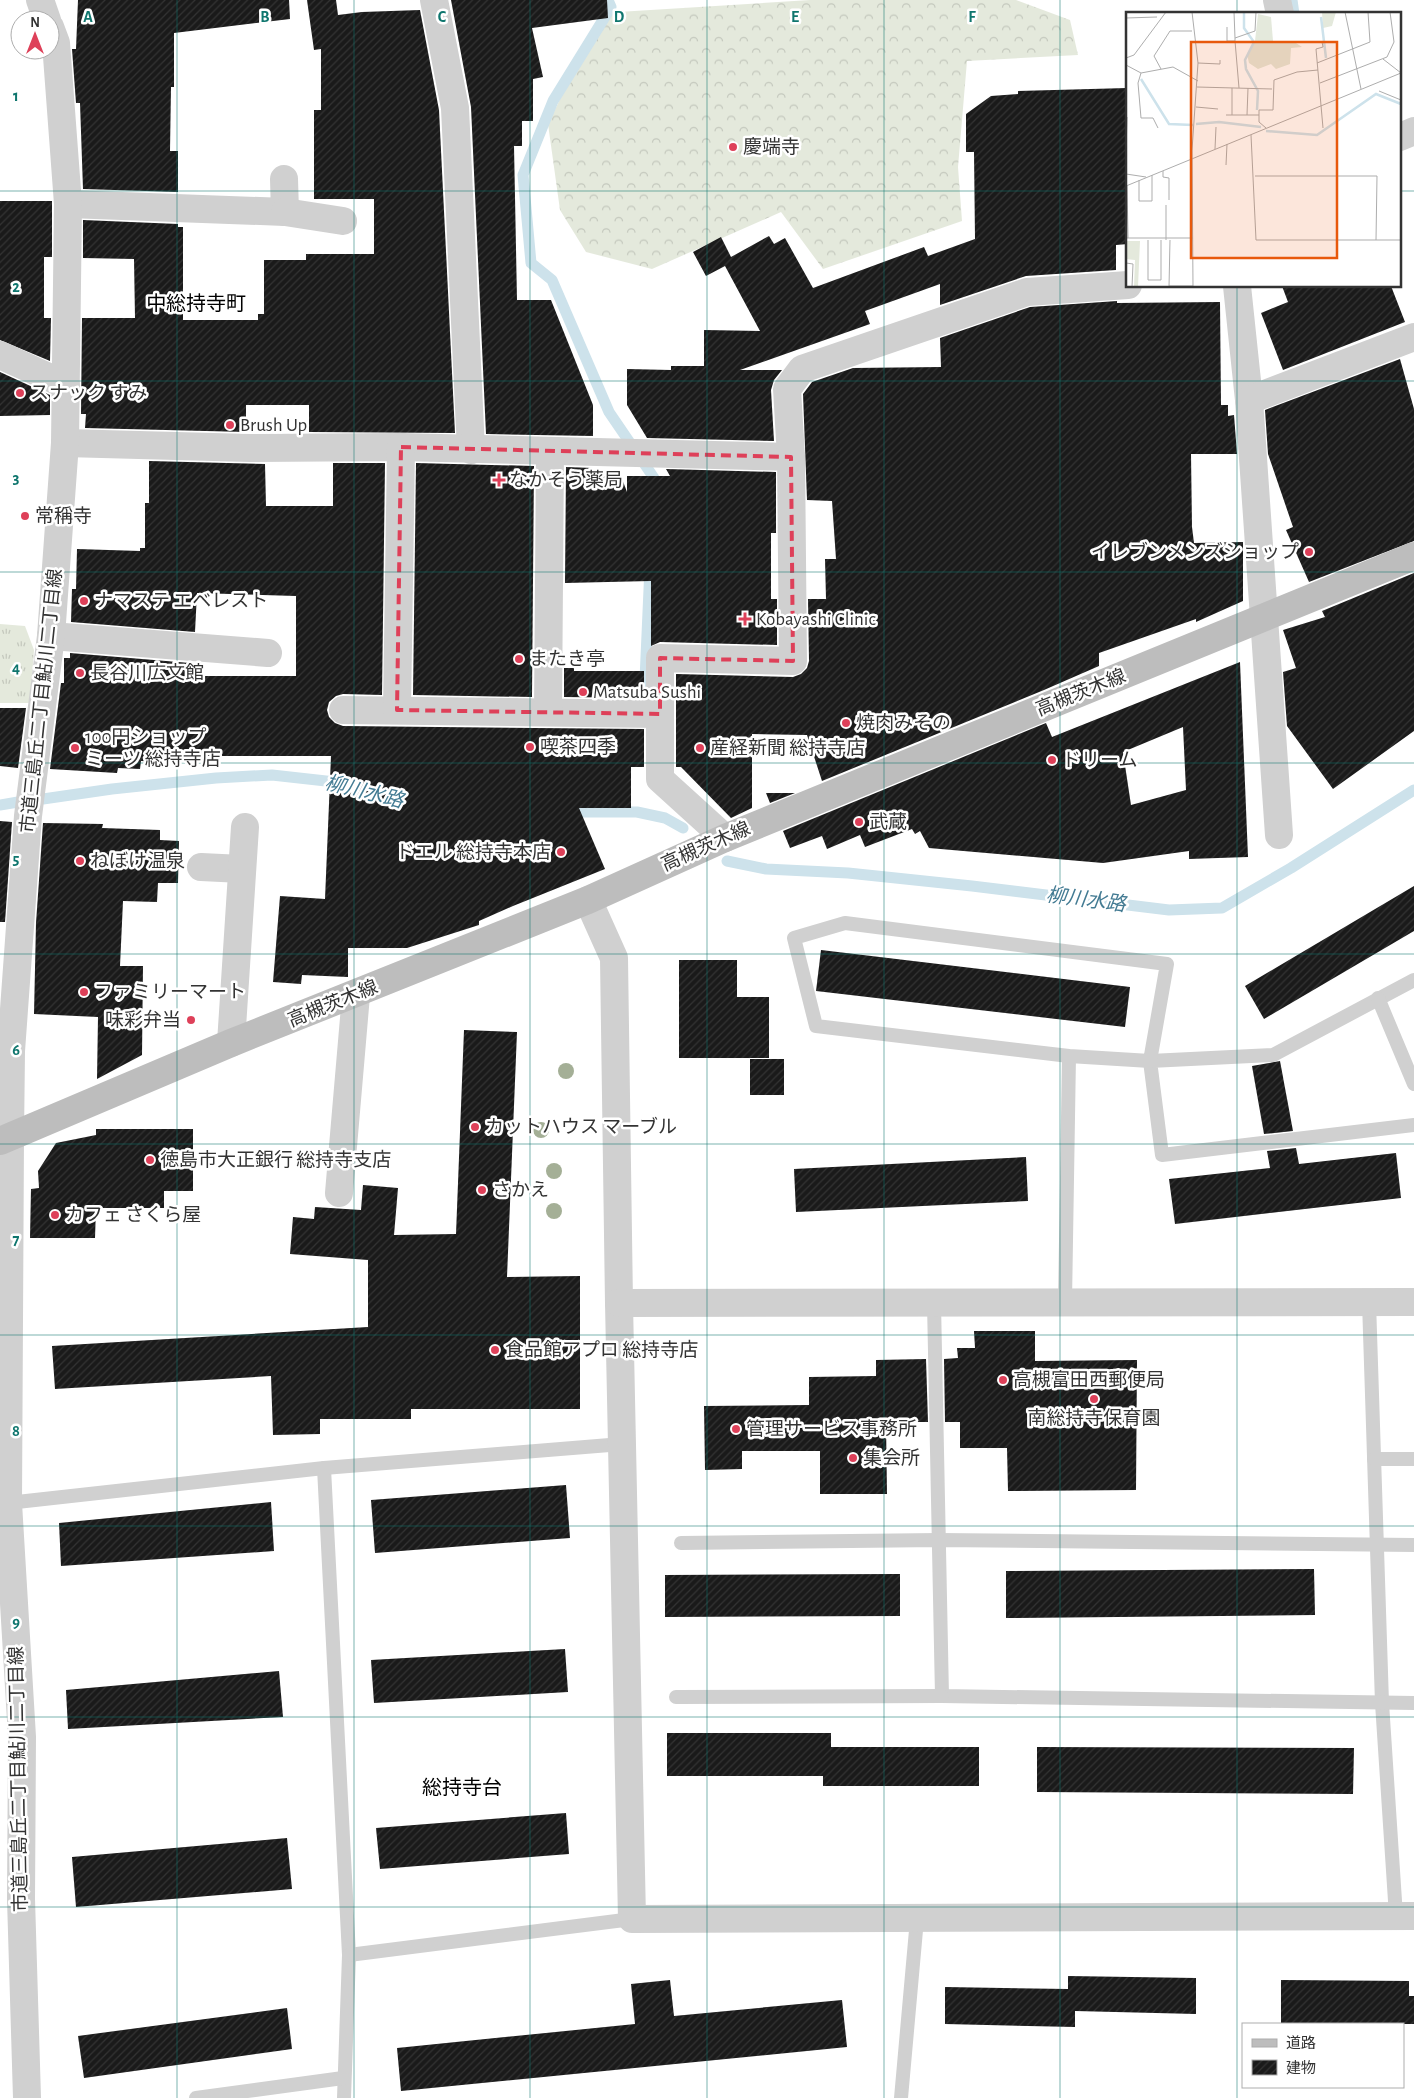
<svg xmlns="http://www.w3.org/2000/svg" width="1414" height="2098" viewBox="0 0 1414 2098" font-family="'Alegreya Sans','Noto Sans JP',sans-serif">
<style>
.grass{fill:url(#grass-tufts)}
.forest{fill:url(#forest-crowns)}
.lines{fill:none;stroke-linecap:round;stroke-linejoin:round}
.stream{stroke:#cde2eb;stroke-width:11}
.building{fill:url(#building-hatch);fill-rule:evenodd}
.service{stroke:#d0d0d0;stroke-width:14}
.minor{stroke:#d0d0d0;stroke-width:28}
.secondary{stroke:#bdbdbd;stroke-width:28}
.tree{fill:#a4af96}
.marked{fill:none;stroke:#de4059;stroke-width:4;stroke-dasharray:10 6;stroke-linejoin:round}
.grid{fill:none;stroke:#0f766e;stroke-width:1;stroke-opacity:0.55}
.poi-dot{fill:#de4059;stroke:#fff;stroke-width:2}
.labels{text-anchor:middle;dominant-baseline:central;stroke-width:5;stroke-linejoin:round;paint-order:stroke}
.poi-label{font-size:19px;fill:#333;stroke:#fff;text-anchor:start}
.street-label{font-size:19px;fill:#333;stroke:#fff}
.neighbourhood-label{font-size:20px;fill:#000;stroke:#fff}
.water-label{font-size:20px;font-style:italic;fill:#437b93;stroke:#fff}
.inset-river{fill:none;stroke:#cde2eb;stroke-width:2.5}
.inset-road{fill:none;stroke:#adadad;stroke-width:1}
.view{fill:#e8590c;fill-opacity:0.15;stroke:#e8590c;stroke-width:2.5}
.inset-edge{fill:none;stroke:#333;stroke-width:2.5}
.grid-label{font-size:16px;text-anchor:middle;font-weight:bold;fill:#0f766e;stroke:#fff;stroke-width:5;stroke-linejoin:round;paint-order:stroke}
</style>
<defs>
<pattern id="grass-tufts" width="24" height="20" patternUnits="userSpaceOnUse" patternTransform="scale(1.25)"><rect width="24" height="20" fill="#e4e9dc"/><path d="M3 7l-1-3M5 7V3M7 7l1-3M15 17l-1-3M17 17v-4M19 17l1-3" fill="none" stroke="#c4c8bd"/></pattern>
<pattern id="forest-crowns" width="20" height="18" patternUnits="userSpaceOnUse" patternTransform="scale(1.25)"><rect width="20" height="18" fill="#e4e9dc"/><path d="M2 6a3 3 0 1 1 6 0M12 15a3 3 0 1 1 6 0" fill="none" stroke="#c4c8bd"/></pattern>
<pattern id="building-hatch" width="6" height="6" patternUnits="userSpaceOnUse" patternTransform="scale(1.25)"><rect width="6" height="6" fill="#1a1a1a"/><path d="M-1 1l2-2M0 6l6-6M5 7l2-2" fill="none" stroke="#333"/></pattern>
</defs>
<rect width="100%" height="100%" fill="#fff"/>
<path class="grass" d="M0 624 25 626 34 650 30 703H0Z"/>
<path class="forest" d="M810 0H1016L1070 20 1078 55 967 61 958 167 962 221 823 269 781 212 652 269 586 252 560 210 548 124 602 13Z"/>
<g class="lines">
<g class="stream">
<path d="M608 0 611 7 553 101 523 175 531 263 552 280 609 412 654 478V489"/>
<path d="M1292 0 1294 14"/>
<path d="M644 702 650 567"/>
<path d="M43 799 112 789 216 778 272 775 344 783"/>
<path d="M0 805 18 802"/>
<path d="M567 812H637L665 818 683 828"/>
<path d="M727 861 766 869 848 873 972 886 1169 910 1222 908 1291 868 1414 790"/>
</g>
</g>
<g class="building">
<path d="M78 0H289L290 19 174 33V87H171L170 151H178V192L83 189 80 103H76L72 49H76Z"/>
<path d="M307 0H336L338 15 362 12 420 10 439 110 455 433 309 432V405H246V432L85 428 86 414H81L82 318H135L134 259 83 258V220L178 224V227H183V320H258V314H264V260H306V254H374V199H314V110H321V49L314 50Z"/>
<path d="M451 0H607L608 18 532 28 543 77 533 79V121H522V146H514L517 300H551L593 405V436L486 434 471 107Z"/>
<path d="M1127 88 1128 244 1116 245V270L1026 276 940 305V284L865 311 870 324 740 370H782L774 380 771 390 774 441 647 438 627 405V369L671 370V366H704V330L760 331 725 266 706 276 693 252 721 237 731 257 769 236 774 244 785 238 813 288 924 247 928 256 975 239 974 152H966V114L991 96 1018 94V91Z"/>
<path d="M0 201H52V257H44V318H51L50 361 0 340Z"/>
<path d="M1282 286H1391L1405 322 1283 370 1261 313 1288 302Z"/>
<path d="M1117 301V303L1220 302 1221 405H1228V416L1234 415 1237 454H1191L1192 527 1194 543 1243 542V601L1196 622V619L1099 653V666L1044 690 822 781 807 735 752 734V808L731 818 681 767H676V674L793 677 801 674 807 668 809 661 808 599H826L825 559H836L832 501 807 500 803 394 812 382 853 368 941 367 940 338 1030 307Z"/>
<path d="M1400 359 1414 409V541L1309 582 1286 530 1293 527 1268 454 1265 410Z"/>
<path d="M0 372 50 395V415L0 416Z"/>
<path d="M149 461 265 464 266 506H333V463H385L382 695 343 694 336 696 329 702 327 710 329 717 335 723 343 726 644 729V767H631V808H579L605 869 513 906 479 921V925L407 948H348V977L302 975 301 984 273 982 280 896 325 899 331 756H159V762L141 761 140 769 118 768 117 773 50 769 61 683H64V658H70V653L202 664 201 676H296V596L197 593 195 632 71 622 72 589H76L77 549 140 551V548H145V503H149Z"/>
<path d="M416 463 534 466 532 697 413 695Z"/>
<path d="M566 467 593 468V476H621L627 492V476H670L666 469 776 472V533H771V599H777V645L660 642 651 646V581L565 583Z"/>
<path d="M1414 573V731L1333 789 1287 726 1283 672 1296 668 1283 630 1325 617 1322 611Z"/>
<path d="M1240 662 1248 857 1189 859V851L1103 863 929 848 920 831 915 834 912 829 865 847 860 835 827 849 822 836 790 848 783 831 1046 723 1052 737ZM1183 727 1186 790 1131 805 1123 752Z"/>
<path d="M564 668H574V671H644V698L564 697Z"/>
<path d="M0 708H26L18 768 0 766Z"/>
<path d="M766 793H795L770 803Z"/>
<path d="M0 821 12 822 5 922H0Z"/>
<path d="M43 823 103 824 102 828 160 830V840L179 841 178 883H158L157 902 123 901 120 966H143L142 1055 97 1079 98 1017 34 1014 36 923Z"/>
<path d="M1414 886V931L1264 1019 1245 986Z"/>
<path d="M821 950 1130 987 1125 1027 816 991Z"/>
<path d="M679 960H737V997H769V1058H679Z"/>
<path d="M464 1030 517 1032 507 1277 580 1276V1409H411V1419H320V1434L273 1435 271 1376 55 1389 52 1346 368 1327V1260L290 1254 293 1217 314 1219 315 1207 361 1210 363 1185 398 1188 394 1235 456 1234Z"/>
<rect x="750" y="1059" width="34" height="36"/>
<path d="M1280 1061 1293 1131 1264 1134 1252 1066Z"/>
<path d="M96 1129H193V1191H164V1208H96L95 1238H30L31 1189 39 1188 38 1171 56 1143 96 1135Z"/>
<path d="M1296 1148 1299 1164 1396 1153 1401 1198 1175 1224 1169 1179 1270 1168 1267 1151Z"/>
<path d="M1026 1157 1028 1201 796 1212 794 1169Z"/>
<path d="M974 1331H1035V1361L1137 1360 1136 1490 1008 1491 1007 1448H960V1422H945L944 1359 958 1358 957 1348H975Z"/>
<path d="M926 1359 928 1422H886L887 1494H820V1451H742V1469L705 1470 704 1406 809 1405V1377L876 1376V1360Z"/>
<path d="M566 1485 570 1538 375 1553 371 1500Z"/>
<path d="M271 1502 274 1551 61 1566 59 1523Z"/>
<path d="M1314 1569 1315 1615 1006 1618V1571Z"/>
<path d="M900 1574V1616L665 1617V1575Z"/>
<path d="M565 1649 568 1692 374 1703 371 1660Z"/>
<path d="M279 1671 283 1717 68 1729 66 1690Z"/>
<path d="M667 1733H831V1747H979V1786H823V1776H667Z"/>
<path d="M1037 1747 1354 1748 1353 1794 1037 1792Z"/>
<path d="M566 1813 569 1854 380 1869 376 1828Z"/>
<path d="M287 1838 292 1889 76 1907 72 1857Z"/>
<path d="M1068 1976 1196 1978V2014L1075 2011V2027L945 2024V1987L1068 1989Z"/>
<path d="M670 1980 674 2016 842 2000 847 2047 401 2091 397 2048 635 2024 631 1984Z"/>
<path d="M1281 1980 1409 1981V1996H1414V2024H1281Z"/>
<path d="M287 2008 292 2049 84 2078 78 2036Z"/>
</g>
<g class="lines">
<g class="service">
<path d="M1414 980 1273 1055 1150 1061 1162 1155 1414 1125"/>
<path d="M1378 998 1414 1084"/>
<path d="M1065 1302 1069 1056 1150 1061 1167 964 845 923 794 938 816 1026 1069 1056"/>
<path d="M1369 1302 1382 1703 1396 1916"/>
<path d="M934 1303 942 1696 1414 1703"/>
<path d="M1374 1459H1414"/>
<path d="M324 1468 349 1955 344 2098"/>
<path d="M8 1503 324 1468 622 1444"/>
<path d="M681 1543 939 1540 1414 1545"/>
<path d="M676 1697 942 1696"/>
<path d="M349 1955 632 1919"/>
<path d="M196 2098 343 2078"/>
<path d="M901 2098 917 1919"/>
</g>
<g class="minor">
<path d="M40 0 47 20"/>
<path d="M434 0 455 108 471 450"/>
<path d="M1277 0 1280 14"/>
<path d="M1400 137 1414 131"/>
<path d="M68 204 285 212 284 179"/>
<path d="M285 212 343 221"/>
<path d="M1237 286 1249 400 1279 835"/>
<path d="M0 355 66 385"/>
<path d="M1249 400 1414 337"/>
<path d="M65 443 250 448 401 447 791 457"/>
<path d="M51 636 268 653"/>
<path d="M343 710 660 714"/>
<path d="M397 710 401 447"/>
<path d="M548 712 550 451"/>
<path d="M725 838 660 779V658L793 661 791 457 787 389 802 369 1027 292 1128 285"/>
<path d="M201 867 242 869"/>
<path d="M588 900 614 958 619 1303 632 1919 1414 1916"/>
<path d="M231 1043 245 827"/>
<path d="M339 1193 356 995"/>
<path d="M619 1303 1414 1302"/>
<path d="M27 2098 21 1899 22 1737 8 1503 10 1137 11 1051 28 816 51 636 65 443 68 204 56 43 50 27"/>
</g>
<path class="secondary" d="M0 1141 231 1043 588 900 725 838 1414 556"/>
</g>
<g class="tree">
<circle cx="566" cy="1071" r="8"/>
<circle cx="541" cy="1130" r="8"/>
<circle cx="554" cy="1171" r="8"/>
<circle cx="554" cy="1211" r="8"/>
</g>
<path class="marked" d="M401 447 791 457 793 661 660 658V714L397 710Z"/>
<path class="grid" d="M177 0V2098M354 0V2098M530 0V2098M707 0V2098M884 0V2098M1060 0V2098M1237 0V14M0 191H1128M1400 191H1414M1237 286V2098M0 381H1414M0 572H1414M0 763H1414M0 954H1414M0 1144H1414M0 1335H1414M0 1526H1414M0 1717H1414M0 1907H1414"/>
<g class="poi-dot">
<circle cx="733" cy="147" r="5"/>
<circle cx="20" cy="393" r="5"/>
<circle cx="230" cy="425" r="5"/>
<path d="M496.5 472.5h5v5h5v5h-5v5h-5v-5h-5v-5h5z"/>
<circle cx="25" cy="516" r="5"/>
<circle cx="1309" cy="552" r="5"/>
<circle cx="84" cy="601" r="5"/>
<path d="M742.5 611.5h5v5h5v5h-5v5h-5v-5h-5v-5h5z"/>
<circle cx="519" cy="659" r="5"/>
<circle cx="80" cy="673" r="5"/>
<circle cx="583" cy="692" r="5"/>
<circle cx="846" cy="723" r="5"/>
<circle cx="530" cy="747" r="5"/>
<circle cx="75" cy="748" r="5"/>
<circle cx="700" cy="748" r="5"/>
<circle cx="1052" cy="760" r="5"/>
<circle cx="859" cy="822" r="5"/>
<circle cx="561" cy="852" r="5"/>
<circle cx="80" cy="861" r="5"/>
<circle cx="84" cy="992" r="5"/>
<circle cx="191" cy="1020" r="5"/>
<circle cx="475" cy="1127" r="5"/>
<circle cx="150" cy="1160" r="5"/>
<circle cx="482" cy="1190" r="5"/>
<circle cx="55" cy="1215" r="5"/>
<circle cx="495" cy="1350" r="5"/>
<circle cx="1003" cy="1380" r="5"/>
<circle cx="1094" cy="1399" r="5"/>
<circle cx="736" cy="1429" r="5"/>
<circle cx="853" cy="1458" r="5"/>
</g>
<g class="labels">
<g class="poi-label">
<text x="743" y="147">慶端寺</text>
<text x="30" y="393">スナック すみ</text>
<text x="240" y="425">Brush Up</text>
<text x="509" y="480">なかそう薬局</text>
<text x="35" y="516">常稱寺</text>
<text x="1299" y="552" text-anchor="end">イレブンメンズショップ</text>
<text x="94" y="601">ナマステ エベレスト</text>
<text x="756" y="619">Kobayashi Clinic</text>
<text x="529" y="659">またき亭</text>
<text x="90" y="673">長谷川広文館</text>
<text x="593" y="692">Matsuba Sushi</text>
<text x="856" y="723">焼肉みその</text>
<text x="85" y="737">100円ショップ<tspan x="85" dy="22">ミーツ 総持寺店</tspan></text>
<text x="540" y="747">喫茶四季</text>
<text x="710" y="748">産経新聞 総持寺店</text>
<text x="1062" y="760">ドリーム</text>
<text x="869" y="822">武蔵</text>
<text x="551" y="852" text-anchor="end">ドエル 総持寺本店</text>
<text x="90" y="861">ねぼけ温泉</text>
<text x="94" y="992">ファミリーマート</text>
<text x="181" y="1020" text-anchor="end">味彩弁当</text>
<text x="485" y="1127">カットハウス マーブル</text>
<text x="160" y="1160">徳島市大正銀行 総持寺支店</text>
<text x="492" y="1190">さかえ</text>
<text x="65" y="1215">カフェ さくら屋</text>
<text x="505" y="1350">食品館アプロ 総持寺店</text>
<text x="1013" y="1380">高槻富田西郵便局</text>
<text x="1094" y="1418" text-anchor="middle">南総持寺保育園</text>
<text x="746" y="1429">管理サービス事務所</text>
<text x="863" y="1458">集会所</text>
</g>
<g class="street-label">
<text transform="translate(1081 693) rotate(-22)">高槻茨木線</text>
<text transform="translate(42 701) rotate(-84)">市道三島丘二丁目鮎川二丁目線</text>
<text transform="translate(706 847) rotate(-24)">高槻茨木線</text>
<text transform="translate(333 1004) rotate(-22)">高槻茨木線</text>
<text transform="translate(19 1779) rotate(-91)">市道三島丘二丁目鮎川二丁目線</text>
</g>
<g class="neighbourhood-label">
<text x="196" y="304">中総持寺町</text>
<text x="462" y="1788">総持寺台</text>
</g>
<g class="water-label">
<text transform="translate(364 792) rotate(14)">柳川水路</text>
<text transform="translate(1086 900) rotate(7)">柳川水路</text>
</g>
</g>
<g transform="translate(1126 12)">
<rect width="275" height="275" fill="#fff"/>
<path d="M196 0H210L206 14 197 16ZM167 29 176 35 165 36 164 52 150 57 145 52 132 57 123 51 121 42 127 31Z" fill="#e4e9dc"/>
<path d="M132 2 145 5 147 29H129Z" fill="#e4e9dc"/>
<path d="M0 229H14L12 275H8L9 248 0 247Z" fill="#e4e9dc"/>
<path class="inset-river" d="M118 0V16L128 30 119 48 120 57 132 79 131 98M195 5 200 46M15 67 43 112 67 113M70 112 93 110 135 115M140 119 191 123 250 82 275 92"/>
<path class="inset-road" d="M66 0 72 51 66 138 67 275M108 0 109 26M219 0 235 77M0 6 31 5M101 15V29H109V26L129 19 130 0M109 29 113 76M196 30 197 35 190 37 197 116M0 46 8 43 40 0M257 47 275 61M72 51 94 52V48M191 51 244 30 242 0M0 53 15 61 47 55 72 69M35 57 28 44 44 19H66M15 61 12 71 15 106H27L32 116M194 71 261 45 268 30 264 0M71 75 146 77M253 79 275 88M70 95 92 97M100 103H133M106 103V76M121 103 122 76M140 116 133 110V98H147L148 68 171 60 192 58M125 123 130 228H275M89 137 90 115M0 139 1 105M100 153 101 132M37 159V165L43 166V188M0 162 20 165M129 164H251L250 228M13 168V189H26V163M0 174 275 61M1 174 2 226M40 193V228M0 226H67M22 228V268H35V228M0 251 7 252 6 275M43 274H67M43 275 44 228"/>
<path class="view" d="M65 30H211V246H65Z"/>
<rect width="275" height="275" class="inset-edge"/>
</g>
<g class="grid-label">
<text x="88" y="22">A</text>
<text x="265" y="22">B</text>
<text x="442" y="22">C</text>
<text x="619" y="22">D</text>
<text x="795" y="22">E</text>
<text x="972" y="22">F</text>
<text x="16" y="101">1</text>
<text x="16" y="292">2</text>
<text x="16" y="483">3</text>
<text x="16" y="673">4</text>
<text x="16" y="864">5</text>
<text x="16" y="1055">6</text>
<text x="16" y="1245">7</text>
<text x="16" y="1436">8</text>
<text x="16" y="1627">9</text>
</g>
<rect x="1242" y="2023" width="162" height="65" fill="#ffffff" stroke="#adadad"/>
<rect x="1252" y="2039" width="25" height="8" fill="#bdbdbd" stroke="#adadad"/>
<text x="1286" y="2048" font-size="15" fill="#333333">道路</text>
<rect x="1252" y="2060" width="25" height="15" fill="url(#building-hatch)" stroke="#adadad"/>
<text x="1286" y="2073" font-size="15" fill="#333333">建物</text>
<g transform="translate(35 35)"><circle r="24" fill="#ffffff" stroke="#adadad"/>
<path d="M0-4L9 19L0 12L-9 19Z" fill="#de4059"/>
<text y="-8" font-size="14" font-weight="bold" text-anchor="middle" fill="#333333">N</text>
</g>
</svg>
